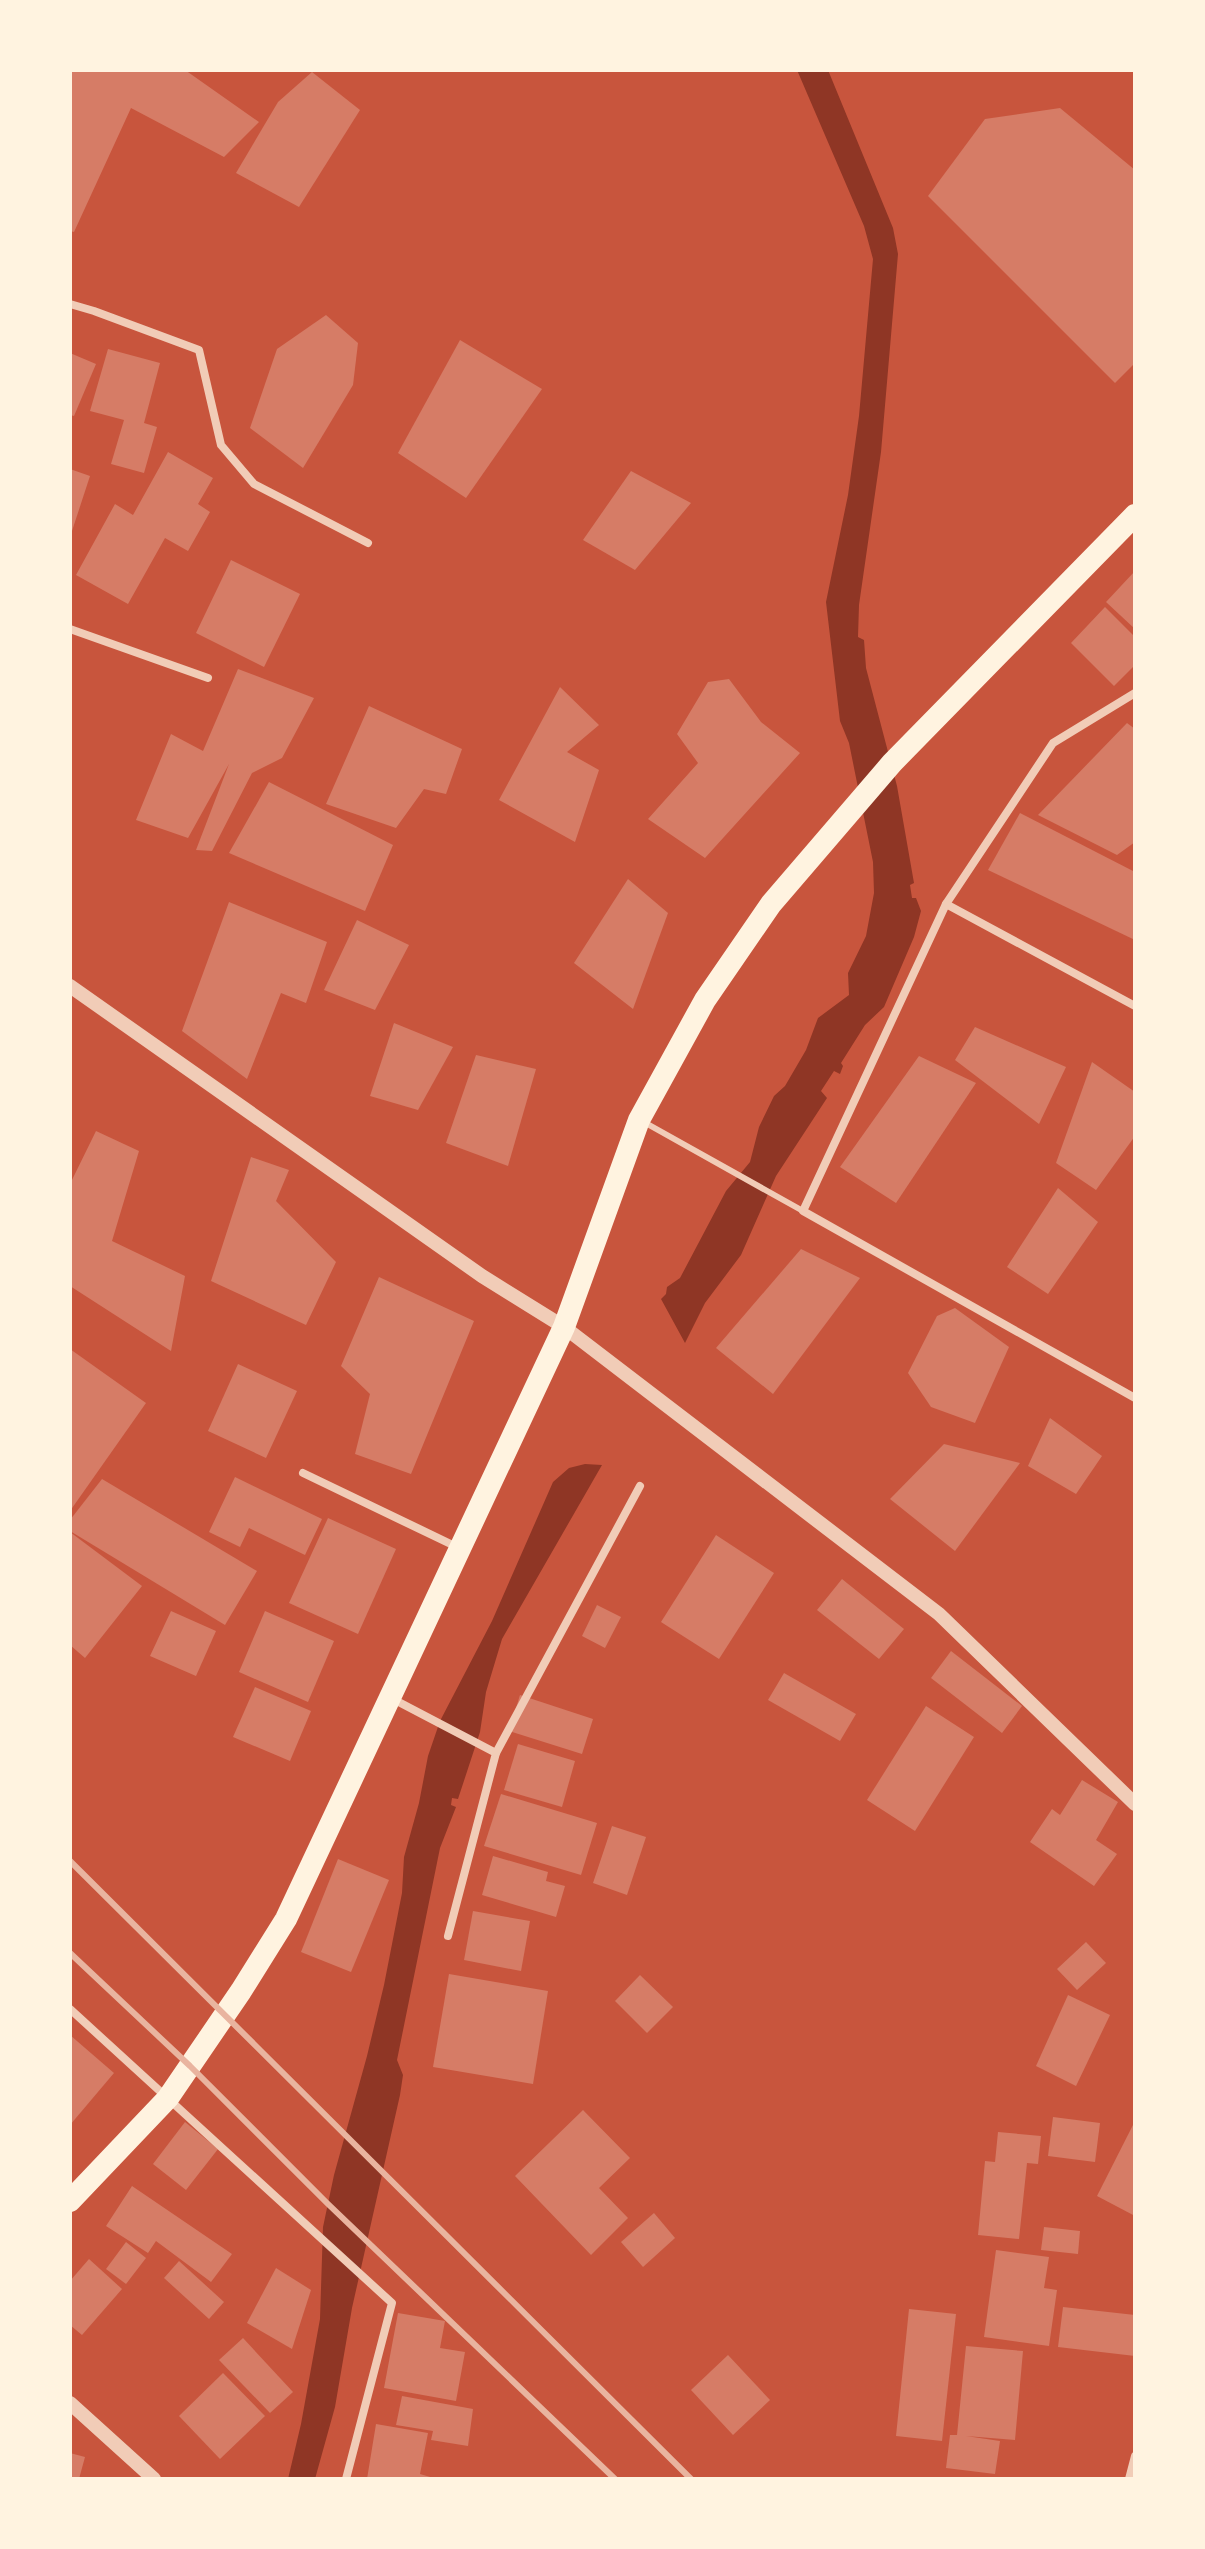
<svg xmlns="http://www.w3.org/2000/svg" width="1205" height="2549" viewBox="0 0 1205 2549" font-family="'Work Sans',sans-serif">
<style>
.water{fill:#8f3625}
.building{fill:#d67c66}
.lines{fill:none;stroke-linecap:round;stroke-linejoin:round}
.service{stroke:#f1ccb7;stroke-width:6}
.minor{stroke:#f1ccb7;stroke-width:8}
.tertiary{stroke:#f1ccb7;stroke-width:14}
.trunk{stroke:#fff3e0;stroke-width:22}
.rail{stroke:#e9b49f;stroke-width:6}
</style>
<rect width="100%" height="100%" fill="#c8553d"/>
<g class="water">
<path d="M797 70H828L893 228 898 254 881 452 859 605 858 637 864 640 866 668 897 786 914 883 910 885 912 898H916L921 911 914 937 884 1007 865 1025 841 1063 843 1066 840 1074 834 1071 821 1091 827 1098 776 1176 741 1255 705 1303 685 1343 661 1299 666 1294 667 1287 680 1278 726 1191 750 1162 759 1127 774 1096 785 1086 806 1050 818 1018 849 995 848 973 866 936 874 893 873 862 849 743 840 721 826 602 848 495 859 416 873 259 864 226Z"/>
<path d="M585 1464 602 1465 502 1639 486 1692 480 1732 458 1799 452 1798 451 1805 456 1807 440 1848 397 2060 403 2075 400 2095 352 2308 335 2407 315 2479H288L301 2424 320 2319 323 2227 334 2175 367 2056 384 1985 402 1893 404 1857 419 1803 428 1756 440 1721 492 1621 553 1482 569 1468Z"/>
</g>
<g class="building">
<path d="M70 70H185L259 122 224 157 131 108 74 232 70 231Z"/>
<path d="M312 72 360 110 299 207 236 173 278 102Z"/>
<path d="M1060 108 1135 170V363L1115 383 928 196 985 119Z"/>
<path d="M326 315 358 343 353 385 303 468 250 428 277 349Z"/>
<path d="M460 340 542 389 466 498 398 453Z"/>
<path d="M108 349 160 363 144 423 157 427 144 473 111 464 124 420 90 411Z"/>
<path d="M70 353 96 364 74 416 70 415Z"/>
<path d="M168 452 213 478 198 504 210 512 188 551 165 538 128 604 76 575 115 504 133 515Z"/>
<path d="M70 469 90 476 71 534H70Z"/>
<path d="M631 471 691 503 635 570 583 540Z"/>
<path d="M231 560 300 594 264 667 196 633Z"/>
<path d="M1135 571V629L1106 602Z"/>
<path d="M1105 607 1135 637V665L1114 686 1071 643Z"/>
<path d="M238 669 314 698 282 758 252 773 212 851 196 850 229 764 188 838 136 820 171 734 203 751Z"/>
<path d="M729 679 761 722 800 753 705 858 648 819 698 763 677 734 708 682Z"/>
<path d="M560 687 599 725 567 752 599 770 575 842 499 800Z"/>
<path d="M369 706 462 749 446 794 424 789 396 828 326 804Z"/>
<path d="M1127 723 1135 729V842L1117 855 1038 815Z"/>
<path d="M269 782 393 845 365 911 229 853Z"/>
<path d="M1020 813 1135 872V940L988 870Z"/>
<path d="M628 879 668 913 633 1009 574 963Z"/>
<path d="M229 902 327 942 306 1003 281 993 247 1079 182 1031Z"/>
<path d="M357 920 409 945 375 1010 324 990Z"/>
<path d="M394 1023 453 1047 418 1110 370 1096Z"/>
<path d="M975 1027 1066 1067 1039 1124 955 1060Z"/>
<path d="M476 1055 536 1069 508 1166 446 1143Z"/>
<path d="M919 1056 976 1083 896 1203 840 1167Z"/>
<path d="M1092 1062 1135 1092V1136L1096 1190 1056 1163Z"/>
<path d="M96 1131 139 1151 112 1241 185 1276 171 1351 70 1286V1184Z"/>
<path d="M251 1157 289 1170 276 1201 336 1262 306 1325 211 1281Z"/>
<path d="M1058 1188 1098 1222 1048 1294 1007 1267Z"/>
<path d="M801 1249 860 1278 773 1394 716 1348Z"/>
<path d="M379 1277 474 1321 411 1474 355 1454 370 1394 341 1366Z"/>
<path d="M955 1308 1009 1347 975 1423 931 1407 908 1373 937 1316Z"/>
<path d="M70 1349 146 1403 70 1511Z"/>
<path d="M238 1364 297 1391 266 1458 208 1431Z"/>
<path d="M1050 1418 1102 1456 1076 1494 1028 1466Z"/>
<path d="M944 1444 1020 1463 955 1551 890 1499Z"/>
<path d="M235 1477 322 1519 305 1555 249 1528 240 1547 209 1532Z"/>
<path d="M102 1479 257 1571 225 1625 70 1531V1520Z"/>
<path d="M328 1518 396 1549 358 1634 289 1603Z"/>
<path d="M70 1532 142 1586 85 1658 70 1645Z"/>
<path d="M716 1535 774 1573 719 1659 661 1622Z"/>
<path d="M842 1579 904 1629 879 1659 817 1610Z"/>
<path d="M597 1605 621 1617 605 1648 582 1636Z"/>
<path d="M171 1611 216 1631 196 1676 150 1656Z"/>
<path d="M265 1611 334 1641 308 1702 239 1672Z"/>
<path d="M951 1651 1022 1706 1002 1733 931 1678Z"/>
<path d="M784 1673 856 1714 840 1741 768 1700Z"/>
<path d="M255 1687 311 1711 290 1761 233 1737Z"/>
<path d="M520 1695 593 1719 582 1754 509 1731Z"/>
<path d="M926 1706 974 1737 915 1831 867 1800Z"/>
<path d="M518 1744 575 1761 562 1807 504 1790Z"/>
<path d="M1082 1780 1118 1802 1096 1840 1117 1854 1094 1886 1030 1842 1052 1809 1060 1815Z"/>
<path d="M501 1794 597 1823 581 1875 484 1846Z"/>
<path d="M612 1826 646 1837 627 1895 593 1883Z"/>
<path d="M493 1856 548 1872 546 1881 565 1886 556 1917 482 1895Z"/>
<path d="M338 1859 389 1880 351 1972 301 1952Z"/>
<path d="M473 1911 530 1921 521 1971 464 1960Z"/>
<path d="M1086 1942 1106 1963 1077 1990 1057 1969Z"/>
<path d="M449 1974 548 1991 533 2084 433 2067Z"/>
<path d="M640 1975 673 2007 647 2033 615 2001Z"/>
<path d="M1068 1995 1110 2015 1076 2086 1036 2066Z"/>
<path d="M70 2035 114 2073 70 2125Z"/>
<path d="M583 2110 630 2158 599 2188 628 2218 591 2255 515 2176Z"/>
<path d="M1053 2117 1100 2123 1095 2162 1048 2156Z"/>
<path d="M1135 2121V2216L1097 2196Z"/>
<path d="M185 2122 218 2149 186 2190 153 2164Z"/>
<path d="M998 2132 1041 2136 1038 2164 1027 2163 1019 2239 978 2235 985 2161 995 2162Z"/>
<path d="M132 2186 232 2254 211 2282 156 2241 148 2253 106 2226Z"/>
<path d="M654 2213 675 2238 643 2267 621 2242Z"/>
<path d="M1044 2227 1080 2231 1078 2254 1041 2250Z"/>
<path d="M126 2242 146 2258 126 2284 106 2269Z"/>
<path d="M996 2250 1049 2257 1044 2288 1057 2290 1049 2346 984 2337Z"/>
<path d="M89 2259 122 2289 82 2335 70 2325V2281Z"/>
<path d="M179 2261 224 2302 209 2319 164 2278Z"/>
<path d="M276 2268 311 2290 292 2349 247 2323Z"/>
<path d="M1063 2307 1135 2315V2356L1058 2347Z"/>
<path d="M909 2309 956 2314 942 2441 896 2436Z"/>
<path d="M398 2313 445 2321 440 2348 465 2352 456 2401 384 2388Z"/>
<path d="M243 2338 293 2392 270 2413 219 2360Z"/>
<path d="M966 2346 1023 2351 1015 2440 966 2436 1000 2441 995 2474 946 2468 950 2435H957Z"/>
<path d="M728 2355 770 2400 733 2435 691 2390Z"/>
<path d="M223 2373 265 2416 220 2459 179 2416Z"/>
<path d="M402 2396 473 2409 468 2446 431 2440 433 2431 396 2425Z"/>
<path d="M376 2424 428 2433 420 2474 437 2479H367Z"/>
<path d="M70 2453 85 2457 79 2479H70Z"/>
</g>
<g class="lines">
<path class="service" d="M642 1121 803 1211"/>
<g class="minor">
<path d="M70 304 94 311 199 350 221 445 254 484 368 543"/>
<path d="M70 629 208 678"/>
<path d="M946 904 1053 743 1135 693"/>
<path d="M1135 1006 946 904 803 1211 1135 1398"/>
<path d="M303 1473 459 1548"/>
<path d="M391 1698 496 1753 448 1936"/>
<path d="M496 1753 640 1486"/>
<path d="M70 2009 392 2303 346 2479"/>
<path d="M1129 2479 1135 2456"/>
</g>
<g class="tertiary">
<path d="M70 986 482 1276 564 1327 939 1614 1135 1804"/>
<path d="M70 2403 154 2479"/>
</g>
<path class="trunk" d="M70 2201 168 2098 241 1991 286 1919 564 1327 639 1120 705 1000 771 904 892 763 1135 515"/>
<g class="rail">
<path d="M70 1861 691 2479"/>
<path d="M70 1953 190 2066 328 2204 615 2479"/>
</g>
</g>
<rect width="1205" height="2549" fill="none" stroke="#fff3e0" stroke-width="144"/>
</svg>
